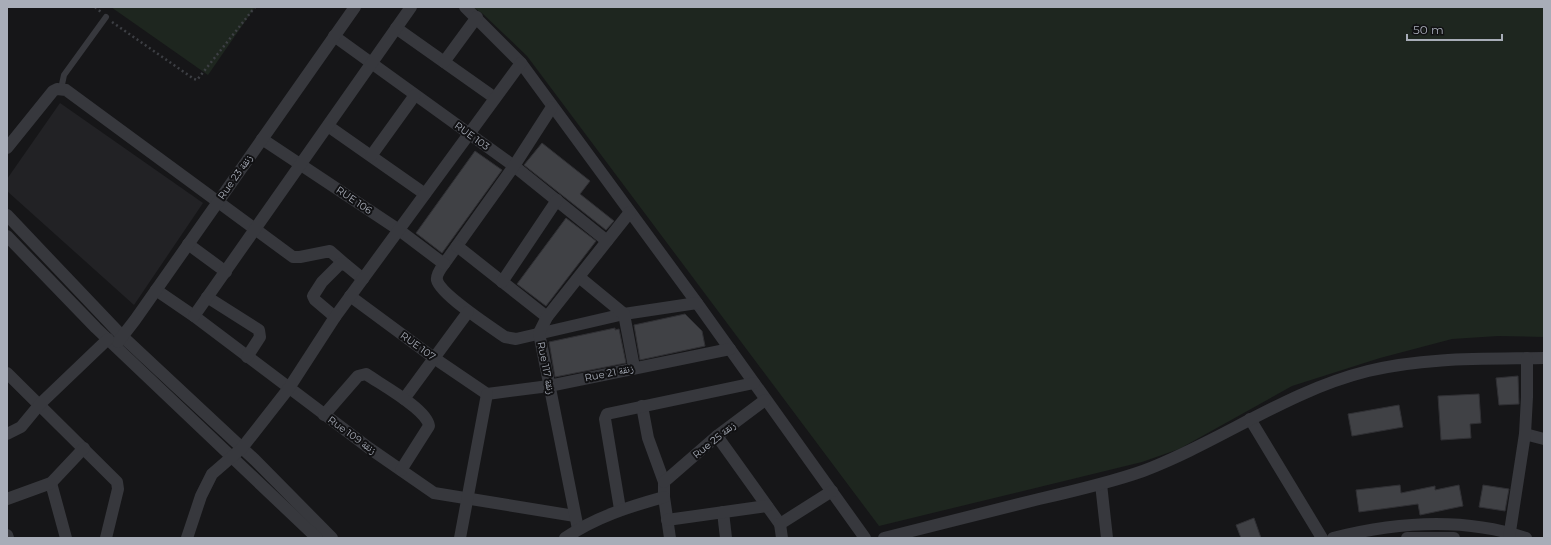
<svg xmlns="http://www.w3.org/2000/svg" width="1551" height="545" viewBox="0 0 1551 545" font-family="Montserrat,'Noto Naskh Arabic',sans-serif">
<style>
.built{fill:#222225}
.green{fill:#1e261f}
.building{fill:#404145;stroke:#303034}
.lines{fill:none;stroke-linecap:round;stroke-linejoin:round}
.path{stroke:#3d3f44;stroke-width:2.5;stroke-dasharray:2 3;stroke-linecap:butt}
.lane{stroke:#37383d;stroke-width:6}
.street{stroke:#37383d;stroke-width:12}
.labels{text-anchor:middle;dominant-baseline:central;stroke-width:4;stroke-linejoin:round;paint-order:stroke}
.street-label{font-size:10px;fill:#a8adb8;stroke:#111113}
</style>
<rect width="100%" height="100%" fill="#161618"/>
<path class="built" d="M60 103 203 203 134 305 7 191V179Z"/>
<g class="green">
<path d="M111 7H255L208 75Z"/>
<path d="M473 7H1544V337L1498 336 1452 339 1380 358 1292 386 1179 449 1142 462 879 526 527 56 483 14Z"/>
</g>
<g class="building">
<path d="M542 143 590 181 580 194 614 221 606 230 524 165Z"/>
<path d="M475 151 502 170 442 253 416 233Z"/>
<path d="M566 218 596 241 546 306 517 284Z"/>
<path d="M685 314 702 331 705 346 640 360 634 325Z"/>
<path d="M615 328V330L619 329 626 363 555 377 549 342Z"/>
<path d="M1518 376 1519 404 1499 405 1496 378Z"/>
<path d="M1479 394 1481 423 1470 424 1471 438 1441 440 1438 396Z"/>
<path d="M1399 405 1403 427 1352 436 1348 414Z"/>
<path d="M1400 485 1401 493 1435 486V490L1459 485 1463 506 1420 515 1418 504 1359 512 1356 490Z"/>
<path d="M1483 485 1509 489 1505 511 1479 507Z"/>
<path d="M1254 518 1261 538H1241L1236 525Z"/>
</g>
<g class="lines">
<g class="path">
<path d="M95 7 101 12"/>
<path d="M112 22 194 79 197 80 255 7"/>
</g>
<path class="lane" d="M61 89 64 75 106 17"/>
<g class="street">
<path d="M465 7 521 63 697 303 865 538"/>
<path d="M396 28 495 98"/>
<path d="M334 36 514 166 607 241"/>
<path d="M444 62 477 17"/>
<path d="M552 107 514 166 444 264C441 268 436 275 437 280 440 294 492 328 505 337L516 339 624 314 697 303"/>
<path d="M328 126 425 194"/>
<path d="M262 139 399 230 444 264"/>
<path d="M7 148 53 91 57 89 66 90 293 257H300L330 251 346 265"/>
<path d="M371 156 415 95"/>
<path d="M7 215 122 336 255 460 332 538"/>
<path d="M7 236 96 328 317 538"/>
<path d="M188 244 226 272"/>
<path d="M457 246 547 317"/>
<path d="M579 277 624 314 634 367"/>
<path d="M502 282 557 200"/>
<path d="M156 290 194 316 369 448 434 493 575 516"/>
<path d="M350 296 434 358 487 394"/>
<path d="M207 297 259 330 260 337 247 357"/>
<path d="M194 316 411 7"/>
<path d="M335 317 315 300 313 296 322 282 340 264 346 265 363 279"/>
<path d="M118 342 135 320 355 7"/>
<path d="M7 373 117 482 118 489 106 538"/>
<path d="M487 394 549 386 730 349"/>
<path d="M404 399 468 312"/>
<path d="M642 406 648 438 664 482V497L670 538"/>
<path d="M324 415 358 376 366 374C380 384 427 409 429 426L401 470"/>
<path d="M1250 419 1322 538"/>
<path d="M7 434 21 427 40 404 108 339"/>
<path d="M1525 434 1544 439"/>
<path d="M717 436 780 524"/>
<path d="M664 482 717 436 765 400"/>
<path d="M51 483 66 538"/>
<path d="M1101 484 1107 538"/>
<path d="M7 499 51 483 84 448"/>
<path d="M620 509 605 419 607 414 754 383"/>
<path d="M723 512 726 538"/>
<path d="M667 520 767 506"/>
<path d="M578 529 539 333 547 317 630 212"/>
<path d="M7 535 8 538"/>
<path d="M187 538 201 496 212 474 242 448 289 388 335 317 521 63"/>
<path d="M460 538 487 394"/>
<path d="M565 538C596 517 628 507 664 497"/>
<path d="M782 538 780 524 832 491"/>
<path d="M884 538C936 525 988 512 1039 499 1074 491 1109 483 1143 471 1220 442 1287 391 1368 371 1425 357 1486 359 1544 358"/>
<path d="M1333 538C1396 522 1464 517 1526 538"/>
<path d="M1407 538H1454"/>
<path d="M1509 538 1525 434 1527 397V358"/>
</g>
</g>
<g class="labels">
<g class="street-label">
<text transform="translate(472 136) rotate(36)">RUE 103</text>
<text transform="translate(235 177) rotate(-55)">Rue 23 زنقة</text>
<text transform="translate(354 200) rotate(34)">RUE 106</text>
<text transform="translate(418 346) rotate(36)">RUE 107</text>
<text transform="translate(546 368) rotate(79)">Rue 117 زنقة</text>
<text transform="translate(609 373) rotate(-12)">Rue 21 زنقة</text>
<text transform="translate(352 435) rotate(36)">Rue 109 زنقة</text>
<text transform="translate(714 440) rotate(-39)">Rue 25 زنقة</text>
</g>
</g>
<rect width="1551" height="545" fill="none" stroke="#a8adb8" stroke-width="16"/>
<path d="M1407 34v6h95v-6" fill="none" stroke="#a8adb8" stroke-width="2"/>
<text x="1413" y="34" font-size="12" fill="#a8adb8" stroke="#111113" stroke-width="3" paint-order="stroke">50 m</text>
</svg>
